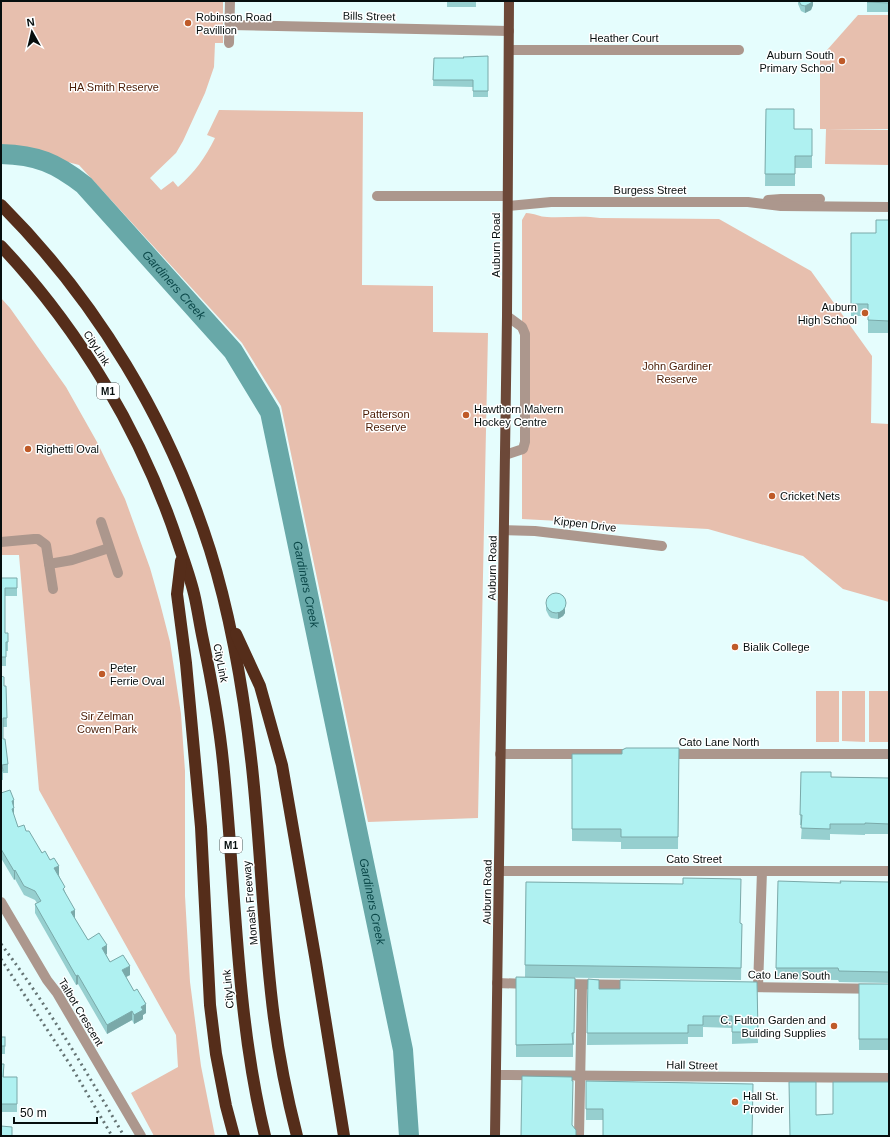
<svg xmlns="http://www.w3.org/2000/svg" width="890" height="1137" viewBox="0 0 890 1137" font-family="Helvetica,sans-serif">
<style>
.green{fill:#e7bfae}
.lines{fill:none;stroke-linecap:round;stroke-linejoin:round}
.river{stroke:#68a8a8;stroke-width:20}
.minor{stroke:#ac978d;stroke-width:10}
.major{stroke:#6c4838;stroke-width:10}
.highway{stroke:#552d1a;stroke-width:12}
.rail{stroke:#647373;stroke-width:3;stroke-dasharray:2 4;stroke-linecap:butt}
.wall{fill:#96cfcf}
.shaded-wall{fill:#7aa9a9}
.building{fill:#aff1f1;stroke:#7aa9a9}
.poi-dot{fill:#bf5a28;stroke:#fff;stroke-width:1.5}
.labels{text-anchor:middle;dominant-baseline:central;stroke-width:3;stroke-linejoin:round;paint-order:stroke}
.shield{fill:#fff;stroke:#515656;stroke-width:1}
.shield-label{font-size:10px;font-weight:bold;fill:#060e0e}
.street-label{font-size:11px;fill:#060e0e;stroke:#fff}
.poi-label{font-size:11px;fill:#060e0e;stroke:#fff;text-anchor:start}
.park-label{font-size:11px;fill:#491b04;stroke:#fff}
.water-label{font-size:12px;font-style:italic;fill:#0a4748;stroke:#fff}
</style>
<rect width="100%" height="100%" fill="#e5fdfd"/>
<g class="green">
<path d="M1 1H223V43H215L214 67 205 93 183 141 176 153 150 178 161 190 173 181 178 187C195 172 205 158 215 138L207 135 219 110 363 112 362 285 433 286V332L488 333 478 818 368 822 281 406 242 343 79 165 1 144Z"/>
<path d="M858 15H889V129H820V58Z"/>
<path d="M826 129 889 130V165L825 164Z"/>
<path d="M526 213C534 213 540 217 547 217 565 218 582 215 600 218L719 219 811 271 872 356 871 423 889 424V602L843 589 803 556 708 529 522 519V220Z"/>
<path d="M1 298 10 308 66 387 97 442 125 499 150 568 160 603 170 642 181 714 185 771V896L190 982 201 1066 215 1136H154L131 1093 178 1067 176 1035 39 790 19 555H1Z"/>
<rect x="816" y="691" width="23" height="51"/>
<path d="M842 691H865V742L842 741Z"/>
<rect x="869" y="691" width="20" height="51"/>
</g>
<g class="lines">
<path class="river" id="s1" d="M1 154C37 155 56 163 84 185L233 351 270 412 403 1050 409 1136"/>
<g class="minor">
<path d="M230 25 509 31"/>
<path d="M229 43 230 1"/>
<path d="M509 50H739"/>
<path d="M377 196H507"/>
<path d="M768 200 781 199H820"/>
<path d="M508 206 551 202H748L781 206 889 207"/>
<path d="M505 455 523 449 525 442V334L522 327 507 316"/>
<path d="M101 522 118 573"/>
<path d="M504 530 535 531 662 546"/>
<path d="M1 542 34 539H38L46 545 53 589"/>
<path d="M49 564 72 560 109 548"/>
<path d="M500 754H634"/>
<path d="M666 754H889"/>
<path d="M499 871H889"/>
<path d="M1 902 47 980 57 993 141 1136"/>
<path d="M497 983 529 984"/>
<path d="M563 984 633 985"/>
<path d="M745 987 889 989"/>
<path d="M758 987 762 871"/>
<path d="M496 1075 889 1078"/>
<path d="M579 1136 582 985"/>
</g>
<path class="major" d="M495 1136 507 316 509 1"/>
<g class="highway">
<path d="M1 205C97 301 169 421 210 550 232 620 244 694 252 767 261 850 263 934 274 1018 279 1057 287 1097 297 1136"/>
<path d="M1 246C80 330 142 434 178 543 184 561 191 579 195 598 198 612 200 626 203 640 212 683 220 727 224 772 236 893 236 1017 265 1136"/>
<path d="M181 561 177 594 186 663 201 827 210 1005 216 1054 226 1106 234 1136"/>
<path d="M236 634 260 686 282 765 316 962 344 1136"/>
</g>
<g class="rail">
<path d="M1 944C47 1005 86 1071 124 1136"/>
<path d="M1 959 71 1066 112 1136"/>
</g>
</g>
<g class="wall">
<rect x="447" y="1" width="29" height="6"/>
<path d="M798 1H813V5L811 10 805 13 801 11 798 4Z"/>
<rect x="867" y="1" width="22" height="11"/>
<path d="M488 56V97H473V87L433 86 434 58H464Z"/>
<path d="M766 109 794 129H812V168H795V186H765Z"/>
<path d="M889 220V333H868V316H851V233H876Z"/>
<path d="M1 578H17V596H5V633H8V651H6V666H1Z"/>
<path d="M546 604 565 613 563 616 558 619 551 618 549 616 546 610Z"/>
<path d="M1 676 4 686H6L7 727H3V739L8 764V773H3V780H1Z"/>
<path d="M679 748 678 849H621V842L572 841V754H622Z"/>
<path d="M801 772 831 777 889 778V834H865V835L830 834V840L801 839 802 825H800Z"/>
<path d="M1 793 14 806V817L18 827 26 831 59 875 75 919 88 940 107 954H106L110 962 130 975 126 977 146 1013 143 1015V1019L134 1024 132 1020 107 1034 78 984 76 985 35 913V904L37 903 35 900 24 895 15 879 14 880 1 858Z"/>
<path d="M526 882 683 884 742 924 741 980 525 977Z"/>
<path d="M889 882V983L839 982 838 980 776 979V968L840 883Z"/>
<path d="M516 977 575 978 574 1045H573V1057H516Z"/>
<path d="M588 979 599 989H620L757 982 758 1043 732 1044V1028L703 1027V1037H688V1044L587 1045Z"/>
<rect x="859" y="984" width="30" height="66"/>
<rect x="1" y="1037" width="4" height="17"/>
<path d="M1 1064 4 1072V1077H17V1112H1Z"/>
<path d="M586 1081 753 1084 603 1120H586Z"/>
</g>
<g class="shaded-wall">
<path d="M812 1H813V5L811 10 805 13V6Z"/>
<path d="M565 600V613L563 616 558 619V613Z"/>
<path d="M14 800V817L12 818V801Z"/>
<path d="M59 866V875L54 877V868Z"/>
<path d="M15 870V879L14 880V871Z"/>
<path d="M75 910V919L71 912Z"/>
<path d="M107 945V954L102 957V948Z"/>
<path d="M130 966V975L122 979V970Z"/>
<path d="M78 975V984L76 985V976Z"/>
<path d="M146 1004V1013L143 1015V1019L134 1024V1015L141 1007Z"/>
<path d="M132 1011V1020L107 1034V1025Z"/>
</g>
<g class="building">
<path d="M799 1H812L811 3 805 6 801 5Z"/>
<path d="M867 1H889V3L867 2Z"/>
<path d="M488 56V91H473V80H433L434 58H464L463 57Z"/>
<path d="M766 109H794V129H812V156H795V174H765Z"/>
<path d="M876 220H889V321L868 320V304H851V233H876Z"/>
<path d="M1 578H17V588H5V633H8V642H6V657H1Z"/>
<circle cx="556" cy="603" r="10"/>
<path d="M1 676 4 677V686H6L7 718H3V739H5L8 764 2 765 3 771H1Z"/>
<path d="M626 748H679L678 837H621V829H572V754H622V750Z"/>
<path d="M801 772H831V777L889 778V824L865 823V824H830V829L801 828 802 815H800Z"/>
<path d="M10 790 14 800 12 801 14 808 12 809 18 827 24 825 26 831H29L42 853 45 851 50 860 54 858 59 866 54 868 65 887 63 889 75 910 71 912 88 940 99 933 107 945 102 948 110 962 123 955 130 966 122 970 134 991 137 989 146 1004 141 1007 143 1010 134 1015 132 1011 107 1025 78 975 76 976 35 904 41 901 35 891 24 886 15 870 14 871 1 849V793Z"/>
<path d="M683 878 741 879 740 923 742 924 741 968 525 965 526 882 683 884Z"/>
<path d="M778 881 841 883 840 881 889 882V972L839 971 838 968H776Z"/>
<path d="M516 977 575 978 574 1033H572L573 1044 516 1045Z"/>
<path d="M588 979 599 980V989H620V980L757 982 758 1032H732V1016H703V1025H688V1033H587Z"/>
<rect x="859" y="984" width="30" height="55"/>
<rect x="1" y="1037" width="4" height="9"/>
<path d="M1 1064H4L3 1077H17V1104H1Z"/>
<path d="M522 1076 572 1077V1081H573L572 1125 576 1130V1136H521Z"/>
<path d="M586 1081 753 1084 752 1136H603V1109H586Z"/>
<path d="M789 1082H816V1115L833 1114V1082H889V1136H790Z"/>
<path d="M1 1125V1126L12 1127V1136H1Z"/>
</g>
<g class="poi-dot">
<circle cx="188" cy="23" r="4"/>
<circle cx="842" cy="61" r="4"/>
<circle cx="865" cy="313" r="4"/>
<circle cx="466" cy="415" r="4"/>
<circle cx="28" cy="449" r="4"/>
<circle cx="772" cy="496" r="4"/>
<circle cx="735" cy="647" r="4"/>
<circle cx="102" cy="674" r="4"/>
<circle cx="834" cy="1026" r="4"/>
<circle cx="735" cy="1102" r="4"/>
</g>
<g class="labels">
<g class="shield">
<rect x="97" y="383" width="22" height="16" rx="3"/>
<rect x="220" y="837" width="22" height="16" rx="3"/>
</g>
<g class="shield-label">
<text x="108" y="391">M1</text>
<text x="231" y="845">M1</text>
</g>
<g class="street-label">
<text transform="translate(369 16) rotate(1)">Bills Street</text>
<text x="624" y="38">Heather Court</text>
<text x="650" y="190">Burgess Street</text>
<text transform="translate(496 245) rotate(-90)">Auburn Road</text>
<text transform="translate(97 348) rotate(57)">CityLink</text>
<text transform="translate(585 524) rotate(7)">Kippen Drive</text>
<text transform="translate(492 568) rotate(-89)">Auburn Road</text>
<text transform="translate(221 663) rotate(79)">CityLink</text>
<text x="719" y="742">Cato Lane North</text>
<text x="694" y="859">Cato Street</text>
<text transform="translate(487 892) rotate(-89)">Auburn Road</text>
<text transform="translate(250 903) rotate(-95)">Monash Freeway</text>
<text transform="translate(789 975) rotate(1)">Cato Lane South</text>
<text transform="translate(228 989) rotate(-95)">CityLink</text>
<text transform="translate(81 1012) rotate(59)">Talbot Crescent</text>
<text transform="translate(692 1065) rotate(1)">Hall Street</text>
</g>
<g class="poi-label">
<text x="196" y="17">Robinson Road<tspan x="196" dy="13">Pavillion</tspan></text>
<text x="834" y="55" text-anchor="end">Auburn South<tspan x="834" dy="13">Primary School</tspan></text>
<text x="857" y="307" text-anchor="end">Auburn<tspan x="857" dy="13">High School</tspan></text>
<text x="474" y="409">Hawthorn Malvern<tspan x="474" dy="13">Hockey Centre</tspan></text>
<text x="36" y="449">Righetti Oval</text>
<text x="780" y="496">Cricket Nets</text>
<text x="743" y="647">Bialik College</text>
<text x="110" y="668">Peter<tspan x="110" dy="13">Ferrie Oval</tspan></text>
<text x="826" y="1020" text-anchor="end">C. Fulton Garden and<tspan x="826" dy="13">Building Supplies</tspan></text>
<text x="743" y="1096">Hall St.<tspan x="743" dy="13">Provider</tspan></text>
</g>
<g class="park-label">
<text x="114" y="87">HA Smith Reserve</text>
<text x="677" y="366">John Gardiner<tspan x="677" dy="13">Reserve</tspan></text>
<text x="386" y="414">Patterson<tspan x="386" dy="13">Reserve</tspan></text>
<text x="107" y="716">Sir Zelman<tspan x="107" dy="13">Cowen Park</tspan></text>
</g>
<g class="water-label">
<text stroke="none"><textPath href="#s1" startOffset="225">Gardiners Creek</textPath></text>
<text stroke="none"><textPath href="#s1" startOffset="561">Gardiners Creek</textPath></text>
<text stroke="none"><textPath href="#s1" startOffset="885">Gardiners Creek</textPath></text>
</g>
</g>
<rect width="890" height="1137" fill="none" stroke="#060e0e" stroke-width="4"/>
<g transform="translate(32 32) rotate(352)" stroke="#ffffff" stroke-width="3" paint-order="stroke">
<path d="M0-3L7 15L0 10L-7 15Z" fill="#060e0e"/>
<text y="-6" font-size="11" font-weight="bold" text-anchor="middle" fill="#060e0e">N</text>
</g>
<path d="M14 1117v6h83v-6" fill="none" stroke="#060e0e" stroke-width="2"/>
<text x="20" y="1117" font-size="12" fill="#060e0e" stroke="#ffffff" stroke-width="3" paint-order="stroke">50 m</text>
</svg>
